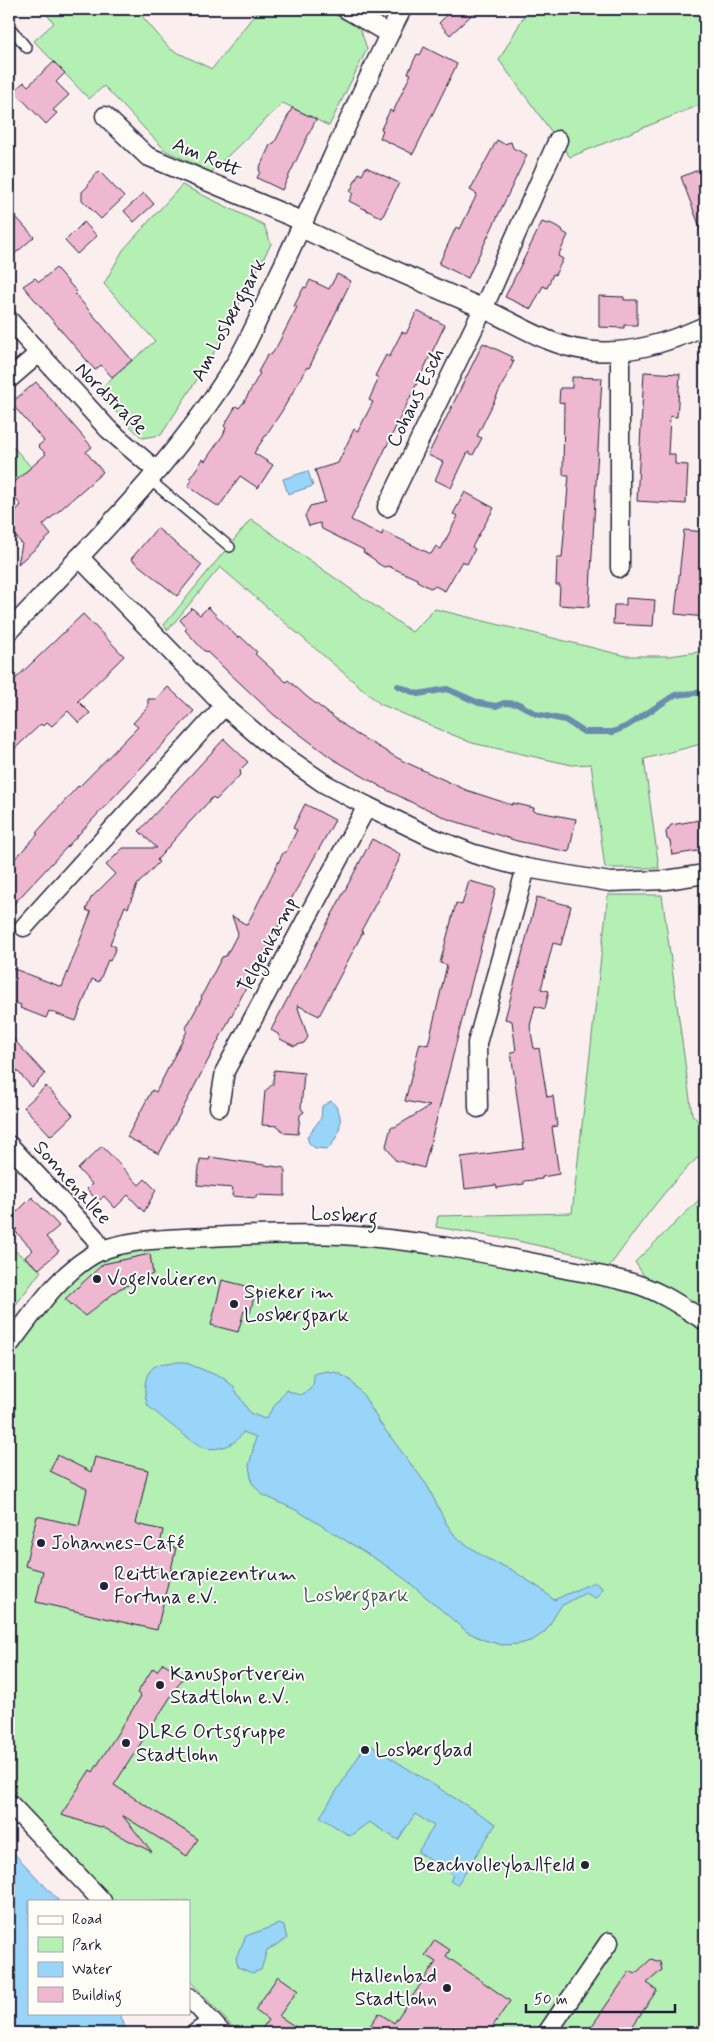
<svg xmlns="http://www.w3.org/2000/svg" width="714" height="2042" viewBox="0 0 714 2042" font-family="Mynerve,sans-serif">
<rect width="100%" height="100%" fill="#faeeef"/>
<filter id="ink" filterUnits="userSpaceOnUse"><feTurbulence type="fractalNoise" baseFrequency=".02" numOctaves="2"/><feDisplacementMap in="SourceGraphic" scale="10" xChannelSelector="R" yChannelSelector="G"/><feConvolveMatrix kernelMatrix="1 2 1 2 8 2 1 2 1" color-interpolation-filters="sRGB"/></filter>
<g filter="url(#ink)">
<g fill="#b4efb4" stroke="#6b8878">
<path d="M 42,9 L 136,9 L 170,49 L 212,69 L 259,9 L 324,9 L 360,28 L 367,49 L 329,126 L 283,103 L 211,172 L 166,151 L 104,86 L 89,99 L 34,41 L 54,23 Z"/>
<path d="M 528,9 L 704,9 L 705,103 L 570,157 L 499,60 Z"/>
<path d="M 182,185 L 264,225 L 271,244 L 211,358 L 161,435 L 142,438 L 96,392 L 155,341 L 104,284 L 123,250 Z"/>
<path d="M 9,442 L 31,467 L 9,487 Z"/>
<path d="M 251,519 L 412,632 L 435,609 L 626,656 L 669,656 L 698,652 L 705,647 L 705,743 L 644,759 L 659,868 L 605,868 L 591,764 L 572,765 L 472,743 L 380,704 L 220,567 L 168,630 L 164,625 Z"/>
<path d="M 608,895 L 662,895 L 692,1114 L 705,1130 L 705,1151 C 666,1185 637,1229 606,1271 L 606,1274 L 596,1263 L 581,1255 L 513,1240 L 436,1227 L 438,1216 L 572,1213 Z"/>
<path d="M 705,1194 L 705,1315 L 644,1276 L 635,1262 Z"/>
<path d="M 308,1242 L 400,1247 L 602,1282 L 650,1296 L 705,1327 L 705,2033 L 238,2033 L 189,1980 L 189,1901 L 114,1901 L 9,1790 L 9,1360 L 56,1292 L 106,1254 L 145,1248 Z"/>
<path d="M 9,1246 L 41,1271 L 9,1314 Z"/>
</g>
<g fill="#99d4f9" stroke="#698dad">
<path d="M 308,471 L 313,486 L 288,494 L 283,479 Z"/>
<path d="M 331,1101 C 347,1115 340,1136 328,1149 L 315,1148 L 309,1143 L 307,1137 L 321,1118 L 322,1106 Z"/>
<path d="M 174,1362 L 184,1362 L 223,1378 L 232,1385 L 250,1413 L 265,1419 L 286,1390 L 299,1395 C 310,1392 315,1386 314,1374 L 326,1371 L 338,1373 L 350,1380 L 364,1396 L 380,1423 L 427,1485 L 446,1523 L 456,1537 L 484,1557 L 512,1570 L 541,1589 L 554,1600 L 594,1582 L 602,1588 L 599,1596 L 595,1598 L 585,1593 L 561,1606 L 545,1632 L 533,1640 L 520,1644 L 502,1645 L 484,1640 L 467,1632 L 405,1579 L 382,1563 L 298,1511 L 263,1495 L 252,1483 L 249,1466 L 256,1437 L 243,1432 C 237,1444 220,1451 206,1448 C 192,1444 161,1416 148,1406 C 144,1395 142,1376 154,1367 C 159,1363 167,1363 174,1362 Z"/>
<path d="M 367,1743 L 496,1824 L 457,1885 L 450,1881 L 453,1875 L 418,1852 L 434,1826 L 415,1814 L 398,1840 L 369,1822 L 350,1836 L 320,1817 Z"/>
<path d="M 9,1848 L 59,1901 L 29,1901 L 29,2013 L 120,2013 L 127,2033 L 35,2033 C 30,2027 16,2026 9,2027 Z"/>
<path d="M 279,1924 L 284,1926 L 287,1939 L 267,1950 L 261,1970 L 252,1973 L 238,1967 L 236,1958 L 246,1936 Z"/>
</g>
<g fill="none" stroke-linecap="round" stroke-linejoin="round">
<path stroke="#698dad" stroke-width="6" d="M 398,686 L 418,694 L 447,689 L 479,703 L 496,706 L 504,703 L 519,704 L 536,714 L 565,720 L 584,732 L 613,732 L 627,726 L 675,695 L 705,692"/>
</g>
<g fill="#efb8d1" stroke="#22223b">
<path d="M 439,9 L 478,9 L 450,35 L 439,23 L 446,16 Z"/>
<path d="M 424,47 L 457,64 L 413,154 L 380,138 L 383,130 L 381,129 L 390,110 L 393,112 L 407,82 L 411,74 L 408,73 L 417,54 L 420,55 Z"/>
<path d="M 54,62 L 65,73 L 56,82 L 69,95 L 53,110 L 57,113 L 46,124 L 14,91 L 24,82 L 28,86 Z"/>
<path d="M 292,108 L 316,119 L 282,190 L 257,178 L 260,172 L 259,169 L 265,156 L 270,145 L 274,143 L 277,138 Z"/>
<path d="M 497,140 L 504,144 L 511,142 L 513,148 L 527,155 L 468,278 L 439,264 L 456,227 L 460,229 L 477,194 L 470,190 Z"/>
<path d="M 366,167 L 399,183 L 382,218 L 349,201 L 353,193 L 350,192 L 359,173 L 362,175 Z"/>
<path d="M 705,167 L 705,237 L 704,238 L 681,177 Z"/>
<path d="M 99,171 L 124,197 L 101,219 L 82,200 L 82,192 L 88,186 L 89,182 Z"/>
<path d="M 144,193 L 154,204 L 134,222 L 124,211 Z"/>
<path d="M 9,209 L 34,237 L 9,259 Z"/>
<path d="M 84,222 L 97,236 L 77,254 L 65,241 Z"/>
<path d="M 542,222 L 547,224 L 550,223 L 562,229 L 563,232 L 568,235 L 558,256 L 563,259 L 555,275 L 553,274 L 547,288 L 543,286 L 531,309 L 505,297 Z"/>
<path d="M 56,268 L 77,292 L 75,294 L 132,360 L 112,377 L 101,365 L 95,370 L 23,286 L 35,278 L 39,282 Z"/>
<path d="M 337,274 L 351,281 L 309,368 L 307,367 L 282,411 L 254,453 L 273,465 L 258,488 L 240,476 L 219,507 L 188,486 L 192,480 L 190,478 L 203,459 L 205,461 L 223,435 L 226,428 L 224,426 L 236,406 L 239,408 L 244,402 L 260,373 L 258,372 L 268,354 L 271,355 L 276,348 L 297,307 L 294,306 L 304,287 L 306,288 L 310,280 L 329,289 Z"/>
<path d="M 599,296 L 624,297 L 624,300 L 637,300 L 637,325 L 624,325 L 624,328 L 599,327 Z"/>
<path d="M 417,311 L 445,325 L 351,520 L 382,535 L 383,531 L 431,554 L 436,546 L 441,549 L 458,516 L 453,514 L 465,492 L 494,508 L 472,547 L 475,549 L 467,564 L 462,561 L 445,591 L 435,586 L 430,588 L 417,581 L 417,579 L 388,566 L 384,567 L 377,563 L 375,560 L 363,552 L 364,550 L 322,529 L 320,523 L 309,526 L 305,516 L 310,506 L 325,502 L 315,470 L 338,463 L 354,429 L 358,431 L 373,402 L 369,400 L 379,378 L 375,376 L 386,355 L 389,357 L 402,332 L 406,334 Z"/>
<path d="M 483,343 L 513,357 L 511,360 L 514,361 L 477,436 L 482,438 L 473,455 L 468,452 L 451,488 L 435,480 L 443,462 L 428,455 Z"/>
<path d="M 644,372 L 680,374 L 677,417 L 670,416 L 668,454 L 675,454 L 675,464 L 688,465 L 686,504 L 637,501 Z"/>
<path d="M 572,377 L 602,378 L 589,607 L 559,605 L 560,585 L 556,585 L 557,558 L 562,558 L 569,475 L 563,475 L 564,403 L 559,402 L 560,388 L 572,388 Z"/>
<path d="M 36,382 L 92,447 L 86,452 L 103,472 L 43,525 L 51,535 L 18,564 L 22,544 L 9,528 L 9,519 L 21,505 L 9,492 L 9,487 L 46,454 L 38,446 L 44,441 L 11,403 Z"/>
<path d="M 157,528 L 202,565 L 177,596 L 131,559 Z"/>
<path d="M 684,530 L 705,532 L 705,617 L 675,614 Z"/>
<path d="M 626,598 L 655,600 L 653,626 L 613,624 L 614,605 L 626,605 Z"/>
<path d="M 208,607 L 238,638 L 240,636 L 257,652 L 255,654 L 286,682 L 288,680 L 307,697 L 356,734 L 403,761 L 466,790 L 512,805 L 513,803 L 534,808 L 533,811 L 576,819 L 569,852 L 517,841 L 448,819 L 423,807 L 423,808 L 383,788 L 333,759 L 274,715 L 206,651 L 204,651 L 185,630 L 187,628 L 180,620 L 192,608 L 200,615 Z"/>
<path d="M 83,614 L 124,656 L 78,701 L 90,713 L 79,723 L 68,711 L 52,726 L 47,722 L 43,726 L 41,724 L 9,754 L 9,693 L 15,688 L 11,683 Z"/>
<path d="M 168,687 L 194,711 L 9,909 L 9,865 L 38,834 L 36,833 L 78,786 L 79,787 L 138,727 L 133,723 L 148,707 L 148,699 L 157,699 Z"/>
<path d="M 224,739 L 248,762 L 240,770 L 241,774 L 216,800 L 213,797 L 188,824 L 157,860 L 159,862 L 137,885 L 128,908 L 125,906 L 110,944 L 116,947 L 110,961 L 108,960 L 99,982 L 92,979 L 76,1021 L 49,1011 L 46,1018 L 20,1008 L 21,1005 L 9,1000 L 9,967 L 62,987 L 91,912 L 86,910 L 91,898 L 115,874 L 106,865 L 123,848 L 157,848 L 139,831 Z"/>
<path d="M 305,804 L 335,820 L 289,903 L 290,904 L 159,1154 L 127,1137 L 152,1090 L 156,1092 L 187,1031 L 186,1028 L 202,998 L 201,997 L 222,957 L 226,956 L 238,933 L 232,916 L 247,925 L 283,853 L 286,852 L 297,830 L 293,828 Z"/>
<path d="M 705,819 L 705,838 L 702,839 L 704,850 L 672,855 L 670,841 L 667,839 L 666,832 L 671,825 Z"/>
<path d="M 372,839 L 400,854 L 398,862 L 361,931 L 363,932 L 319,1016 L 297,1005 L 308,1037 L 304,1043 L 294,1046 L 280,1039 L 278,1034 L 271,1030 Z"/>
<path d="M 469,881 L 496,888 L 424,1168 L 395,1160 L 386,1146 L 391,1127 L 395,1127 L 430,1106 L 405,1101 L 420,1043 L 428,1045 L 447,965 L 440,963 L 456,903 L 462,905 Z"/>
<path d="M 537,897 L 571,906 L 561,945 L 553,943 L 541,989 L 549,991 L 545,1009 L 535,1006 L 530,1026 L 534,1049 L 539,1048 L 547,1097 L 553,1096 L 557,1126 L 552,1127 L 559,1174 L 542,1177 L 542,1179 L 524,1181 L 524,1184 L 497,1188 L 496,1185 L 465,1189 L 461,1157 L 524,1149 L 511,1052 L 516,1051 L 512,1021 L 505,1019 Z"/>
<path d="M 9,1034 L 45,1074 L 32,1087 L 9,1062 Z"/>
<path d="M 274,1070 L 304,1073 L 301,1108 L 304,1112 L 300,1115 L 298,1134 L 284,1133 L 278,1126 L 262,1125 L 265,1091 L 273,1084 Z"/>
<path d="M 46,1086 L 73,1115 L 51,1136 L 24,1107 Z"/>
<path d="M 102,1146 L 139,1185 L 145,1179 L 156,1190 L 144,1212 L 128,1195 L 115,1208 L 104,1196 L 98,1202 L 87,1189 L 92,1184 L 78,1169 Z"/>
<path d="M 210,1157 L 285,1168 L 285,1196 L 256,1195 L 256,1198 L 232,1196 L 233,1188 L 197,1185 L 200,1159 L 209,1160 Z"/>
<path d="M 32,1197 L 59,1226 L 46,1237 L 59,1251 L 39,1269 L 25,1257 L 33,1250 L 15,1231 L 17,1229 L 9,1220 Z"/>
<path d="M 150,1254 L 153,1274 L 119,1289 L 85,1316 L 65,1299 L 103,1264 Z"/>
<path d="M 222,1280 L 250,1287 L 248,1295 L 254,1297 L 250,1313 L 244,1311 L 238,1332 L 211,1325 Z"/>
<path d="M 57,1455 L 91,1472 L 95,1457 L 148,1470 L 136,1524 L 163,1530 L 160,1545 L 176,1548 L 157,1630 L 36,1602 L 43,1571 L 25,1566 L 37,1516 L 79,1526 L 87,1489 L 50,1471 Z"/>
<path d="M 163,1663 L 184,1676 L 114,1785 L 198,1839 L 187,1856 L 122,1815 L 152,1852 L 104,1828 L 61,1815 L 90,1770 L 93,1772 L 141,1696 L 137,1693 L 153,1668 L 157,1671 Z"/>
<path d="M 435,1940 L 450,1950 L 446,1956 L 510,2001 L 488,2033 L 365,2033 L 379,2013 L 394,2023 L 436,1962 L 425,1955 Z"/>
<path d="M 651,1959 L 660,1962 L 662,1970 L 647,1983 L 657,1990 L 628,2033 L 587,2033 L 630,1971 L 635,1974 Z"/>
<path d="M 278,1976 L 298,1990 L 279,2016 L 305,2033 L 259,2033 L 268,2020 L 255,2010 Z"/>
</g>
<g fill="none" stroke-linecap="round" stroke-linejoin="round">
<defs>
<g id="lane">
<path d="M 9,26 L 27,48"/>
<path d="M 150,480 L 230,547"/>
</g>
<g id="street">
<path d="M 346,9 L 389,34"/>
<path d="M 105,116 L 147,156 L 304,222"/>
<path d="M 301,228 C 361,256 421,282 482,308 C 516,323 547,345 584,350 C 626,356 667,343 705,326"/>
<path d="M 9,320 L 108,429 L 157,471"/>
<path d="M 9,379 L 38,354"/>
<path d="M 387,507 L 483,309 L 558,140"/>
<path d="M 79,557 L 224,706 L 273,748 L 325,784 L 367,806 L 431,837 L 474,854 L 526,868 L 610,882 L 666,880 L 705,874"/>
<path d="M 620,568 L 620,351"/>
<path d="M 9,631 C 89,546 174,464 235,364 C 252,336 264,305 278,276 C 321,187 357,96 402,9"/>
<path d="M 24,927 L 224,706"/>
<path d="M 219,1107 L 225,1071 L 367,806"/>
<path d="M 478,1108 L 477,1043 L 526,868"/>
<path d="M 9,1145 L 94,1237 L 102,1251"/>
<path d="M 9,1345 C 34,1312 61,1270 100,1251 C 129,1239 177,1238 208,1237 C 253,1235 297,1233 341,1235 C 411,1239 481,1252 550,1266 C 579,1272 611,1276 639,1285 C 663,1293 684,1308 705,1321"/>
<path d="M 9,1803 L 102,1901"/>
<path d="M 189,1997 L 222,2033"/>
<path d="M 196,2033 L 211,2022"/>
<path d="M 547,2033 L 609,1942"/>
</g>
</defs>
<use href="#lane" stroke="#22223b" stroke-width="12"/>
<use href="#street" stroke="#22223b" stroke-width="21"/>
<use href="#lane" stroke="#fdfcf7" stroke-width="9"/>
<use href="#street" stroke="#fdfcf7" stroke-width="18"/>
</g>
</g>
<g fill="#22223b" stroke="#fdfcf7" stroke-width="2">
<circle cx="97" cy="1279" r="5"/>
<circle cx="234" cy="1304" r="5"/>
<circle cx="41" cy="1543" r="5"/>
<circle cx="104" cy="1586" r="5"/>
<circle cx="160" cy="1685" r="5"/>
<circle cx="126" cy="1743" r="5"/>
<circle cx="365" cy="1750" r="5"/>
<circle cx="585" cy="1865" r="5"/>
<circle cx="447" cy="1988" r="5"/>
</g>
<g text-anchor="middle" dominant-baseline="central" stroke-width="4" stroke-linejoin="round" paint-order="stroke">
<g font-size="20" fill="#22223b" stroke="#fdfcf7">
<text transform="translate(207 158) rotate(23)">Am Rott</text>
<text transform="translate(229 320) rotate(-62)">Am Losbergpark</text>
<text transform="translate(416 398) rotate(-64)">Cohaus Esch</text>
<text transform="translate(111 399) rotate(45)">Nordstraße</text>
<text transform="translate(268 945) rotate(-62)">Telgenkamp</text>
<text transform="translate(72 1183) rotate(48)">Sonnenallee</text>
<text transform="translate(344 1216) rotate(4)">Losberg</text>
</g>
<g font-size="20" fill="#22223b" stroke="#fdfcf7" text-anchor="start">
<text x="107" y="1279">Vogelvolieren</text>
<text x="244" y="1292">Spieker im<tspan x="244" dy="23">Losbergpark</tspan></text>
<text x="51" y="1543">Johannes-Café</text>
<text x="114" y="1574">Reittherapiezentrum<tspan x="114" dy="23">Fortuna e.V.</tspan></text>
<text x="170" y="1674">Kanusportverein<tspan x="170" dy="23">Stadtlohn e.V.</tspan></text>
<text x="136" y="1732">DLRG Ortsgruppe<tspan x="136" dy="23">Stadtlohn</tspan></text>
<text x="375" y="1750">Losbergbad</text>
<text x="575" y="1865" text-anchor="end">Beachvolleyballfeld</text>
<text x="437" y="1976" text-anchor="end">Hallenbad<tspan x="437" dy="23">Stadtlohn</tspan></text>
</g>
<g font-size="20" fill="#465559" stroke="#fdfcf7">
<text x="356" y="1595">Losbergpark</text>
</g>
</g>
<rect width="714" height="2042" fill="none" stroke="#fdfcf7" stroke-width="30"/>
<rect x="15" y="15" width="684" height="2012" fill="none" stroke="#22223b" stroke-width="2" filter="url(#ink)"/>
<rect x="28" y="1900" width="162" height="115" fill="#fdfcf7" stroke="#a5a5ac"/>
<rect x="38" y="1916" width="25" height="8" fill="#fdfcf7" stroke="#a5a5ac"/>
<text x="72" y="1924" font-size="15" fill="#22223b">Road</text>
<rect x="38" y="1937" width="25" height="15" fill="#b4efb4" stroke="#a5a5ac"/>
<text x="72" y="1950" font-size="15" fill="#22223b">Park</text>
<rect x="38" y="1962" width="25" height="15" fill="#99d4f9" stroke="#a5a5ac"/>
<text x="72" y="1974" font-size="15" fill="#22223b">Water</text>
<rect x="38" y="1987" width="25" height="15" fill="#efb8d1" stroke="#a5a5ac"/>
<text x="72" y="2000" font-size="15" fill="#22223b">Building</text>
<path d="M526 2004v8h149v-8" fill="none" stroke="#22223b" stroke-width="2.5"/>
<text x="534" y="2004" font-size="15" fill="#22223b" stroke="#fdfcf7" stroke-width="4" paint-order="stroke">50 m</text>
</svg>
